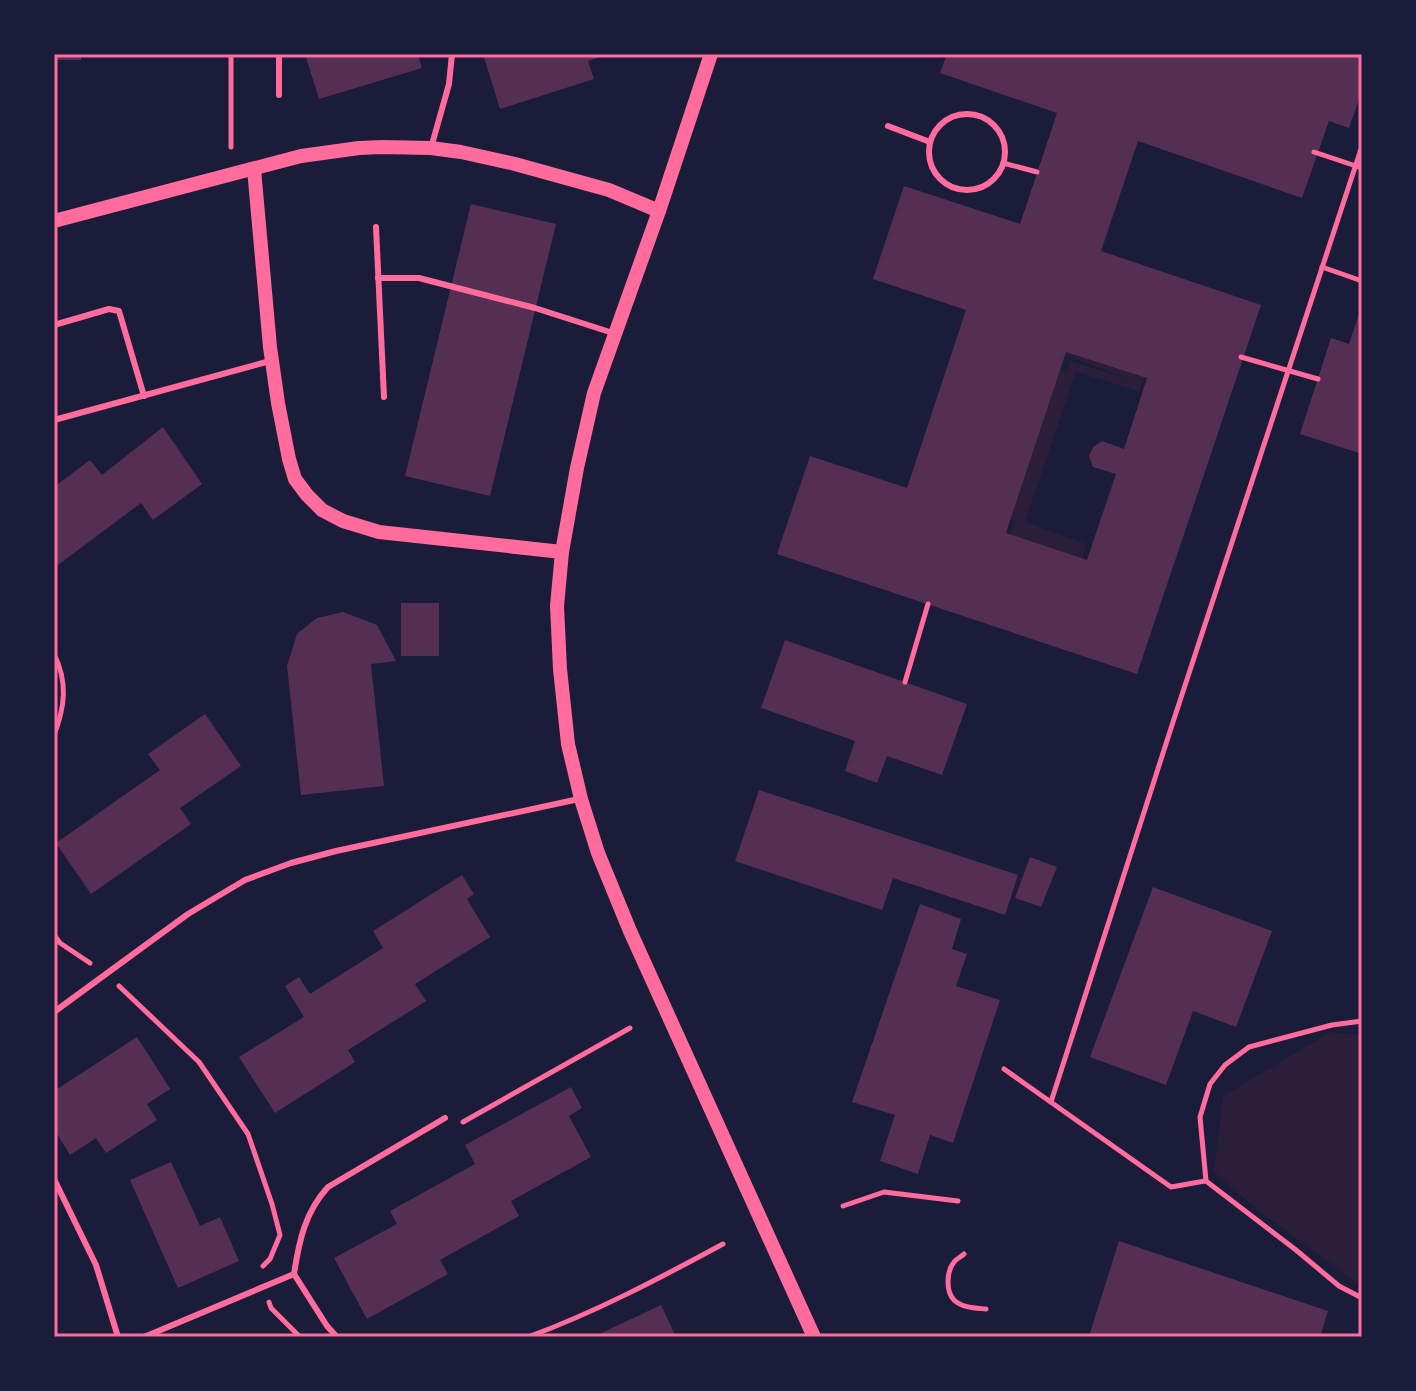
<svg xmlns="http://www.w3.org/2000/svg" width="1416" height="1391" viewBox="0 0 1416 1391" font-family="Ubuntu,sans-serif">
<rect width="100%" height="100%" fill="#1b1b3a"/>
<g fill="#2a1e3b">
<path d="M 1069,342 L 1147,372 L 1139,391 L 1076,372 L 1025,522 L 1086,544 L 1081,563 L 1009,538 L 1015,521 L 1000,516 L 1050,366 L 1066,372 L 1070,361 L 1136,381 L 1065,355 Z"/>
<path d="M 1331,1032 L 1362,1035 L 1362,1287 L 1254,1207 L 1214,1172 L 1223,1096 Z"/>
</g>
<g fill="#542f53" fill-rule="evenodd">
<rect x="54" y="54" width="27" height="6"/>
<path d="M 305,54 L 418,54 L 422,68 L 319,99 Z"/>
<path d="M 483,54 L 607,54 L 607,55 L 588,61 L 594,79 L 500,109 Z"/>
<path d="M 947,54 L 1362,54 L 1362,91 L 1349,128 L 1329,121 L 1302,198 L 1138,141 L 1101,251 L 1261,305 L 1137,674 L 777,554 L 810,456 L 907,488 L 966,310 L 873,279 L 904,186 L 1020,224 L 1057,113 L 940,73 ZM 1066,352 L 1147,378 L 1124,449 L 1102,441 L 1093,447 L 1089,456 L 1093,467 L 1116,474 L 1087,560 L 1006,533 Z"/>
<path d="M 471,204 L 556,224 L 490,496 L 405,476 Z"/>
<path d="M 1361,308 L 1362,308 L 1362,454 L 1300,434 L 1331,338 L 1349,344 Z"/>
<path d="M 163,427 L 202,484 L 153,520 L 141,503 L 54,568 L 54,487 L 90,460 L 102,475 Z"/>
<rect x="401" y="603" width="38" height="53"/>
<path d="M 343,612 L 377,625 L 396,661 L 371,664 L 384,786 L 301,795 L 287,666 L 297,634 L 317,618 Z"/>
<path d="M 785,640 L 967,704 L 942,775 L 887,756 L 877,783 L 845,771 L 855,741 L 761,708 Z"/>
<path d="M 205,714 L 241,766 L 180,808 L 191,824 L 91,894 L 56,843 L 160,770 L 148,754 Z"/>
<path d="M 759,790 L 1018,875 L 1005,915 L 893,878 L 882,910 L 735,861 Z"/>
<path d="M 1030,857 L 1057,867 L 1041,907 L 1015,898 Z"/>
<path d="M 462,875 L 474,894 L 467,899 L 490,937 L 415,984 L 426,1001 L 348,1050 L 355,1062 L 275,1113 L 239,1057 L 304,1017 L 285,986 L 299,977 L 310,994 L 383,948 L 373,931 Z"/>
<path d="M 1153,887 L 1272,931 L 1236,1027 L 1193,1011 L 1166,1085 L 1090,1057 Z"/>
<path d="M 920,904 L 961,919 L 952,949 L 967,954 L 956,986 L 1000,1000 L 953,1143 L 930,1135 L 918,1174 L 880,1161 L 895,1115 L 852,1102 Z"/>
<path d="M 137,1037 L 170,1089 L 147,1104 L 157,1120 L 106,1153 L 96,1138 L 70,1155 L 54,1129 L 54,1091 Z"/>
<path d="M 571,1087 L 582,1108 L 569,1116 L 591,1157 L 511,1201 L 519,1216 L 440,1260 L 448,1274 L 367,1319 L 334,1258 L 397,1224 L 390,1211 L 475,1164 L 465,1145 Z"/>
<path d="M 171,1162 L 200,1226 L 220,1217 L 239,1261 L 178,1288 L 130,1180 Z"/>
<path d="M 1119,1241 L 1328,1311 L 1320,1337 L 1092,1337 L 1093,1334 L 1090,1333 Z"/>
<path d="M 661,1305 L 676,1337 L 593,1337 Z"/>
</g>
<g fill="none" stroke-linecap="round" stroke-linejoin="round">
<g stroke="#ff6b9d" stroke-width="5">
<path d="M 231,147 L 231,54"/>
<path d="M 1314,152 L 1362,168"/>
<path d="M 1003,163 L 1037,172"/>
<path d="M 1322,267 L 1362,281"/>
<path d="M 1241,357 L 1318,379"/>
<path d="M 54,654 C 68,682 65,707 54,735"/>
<path d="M 905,682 L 928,604"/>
<path d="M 54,935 L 60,943 L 90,963"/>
<path d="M 119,986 L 199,1062 L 248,1134 L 272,1204 L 280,1235 L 270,1259 L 263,1266"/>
<path d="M 1362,1021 L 1332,1025 L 1249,1047 L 1225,1065 L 1210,1084 L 1200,1117 L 1206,1181 L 1296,1250 L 1339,1286 L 1362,1298"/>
<path d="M 1004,1069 L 1171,1187 L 1205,1181"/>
<path d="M 1051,1102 L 1173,722 L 1362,146"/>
<path d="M 463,1122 L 630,1028"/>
<path d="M 843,1206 L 884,1192 L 958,1201"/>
<path d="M 964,1254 C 961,1257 956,1259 954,1262 C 946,1272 946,1292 954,1300 C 962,1308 976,1308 986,1309"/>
<path d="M 269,1302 L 271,1308 L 300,1337"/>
<path d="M 528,1337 C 596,1312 660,1278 723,1244"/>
</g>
<g stroke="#ff6b9d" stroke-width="6">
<path d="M 279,95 L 279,54"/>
<circle cx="967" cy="152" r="38"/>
<path d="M 888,126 L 930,142"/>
<path d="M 431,148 L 449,84 L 452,54"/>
<path d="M 376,227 L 384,397"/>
<path d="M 378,278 L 419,278 L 535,308 L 616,334"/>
<path d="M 54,325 L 109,309 L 119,311 L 144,396"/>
<path d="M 54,420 L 270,361"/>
<path d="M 54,1012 L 188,914 L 245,880 L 291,863 L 336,851 L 579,799"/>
<path d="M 54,1179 L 96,1265 L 118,1337"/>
<path d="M 144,1337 L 294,1274"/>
<path d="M 337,1337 L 327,1326 L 294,1274 C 299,1241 305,1212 328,1187 L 445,1118"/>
</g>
<g stroke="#ff6b9d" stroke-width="14">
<path d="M 711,54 L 659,211 L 594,393 L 577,468 L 562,552 L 557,606 L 560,669 L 568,744 L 581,799 L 598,853 L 630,931 L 814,1337"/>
<path d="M 254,169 L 270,347 L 278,403 L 289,459 L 295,479 L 307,495 L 322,510 L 343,521 L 379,532 L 562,552"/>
<path d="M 54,221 L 301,156 L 359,148 L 382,147 L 431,148 L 461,152 L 515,164 L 609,190 L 659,211"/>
</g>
</g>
<rect width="1416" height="1391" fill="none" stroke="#1b1b3a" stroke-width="112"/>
<rect x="56" y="56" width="1304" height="1279" fill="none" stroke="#ff6b9d" stroke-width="3"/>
</svg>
